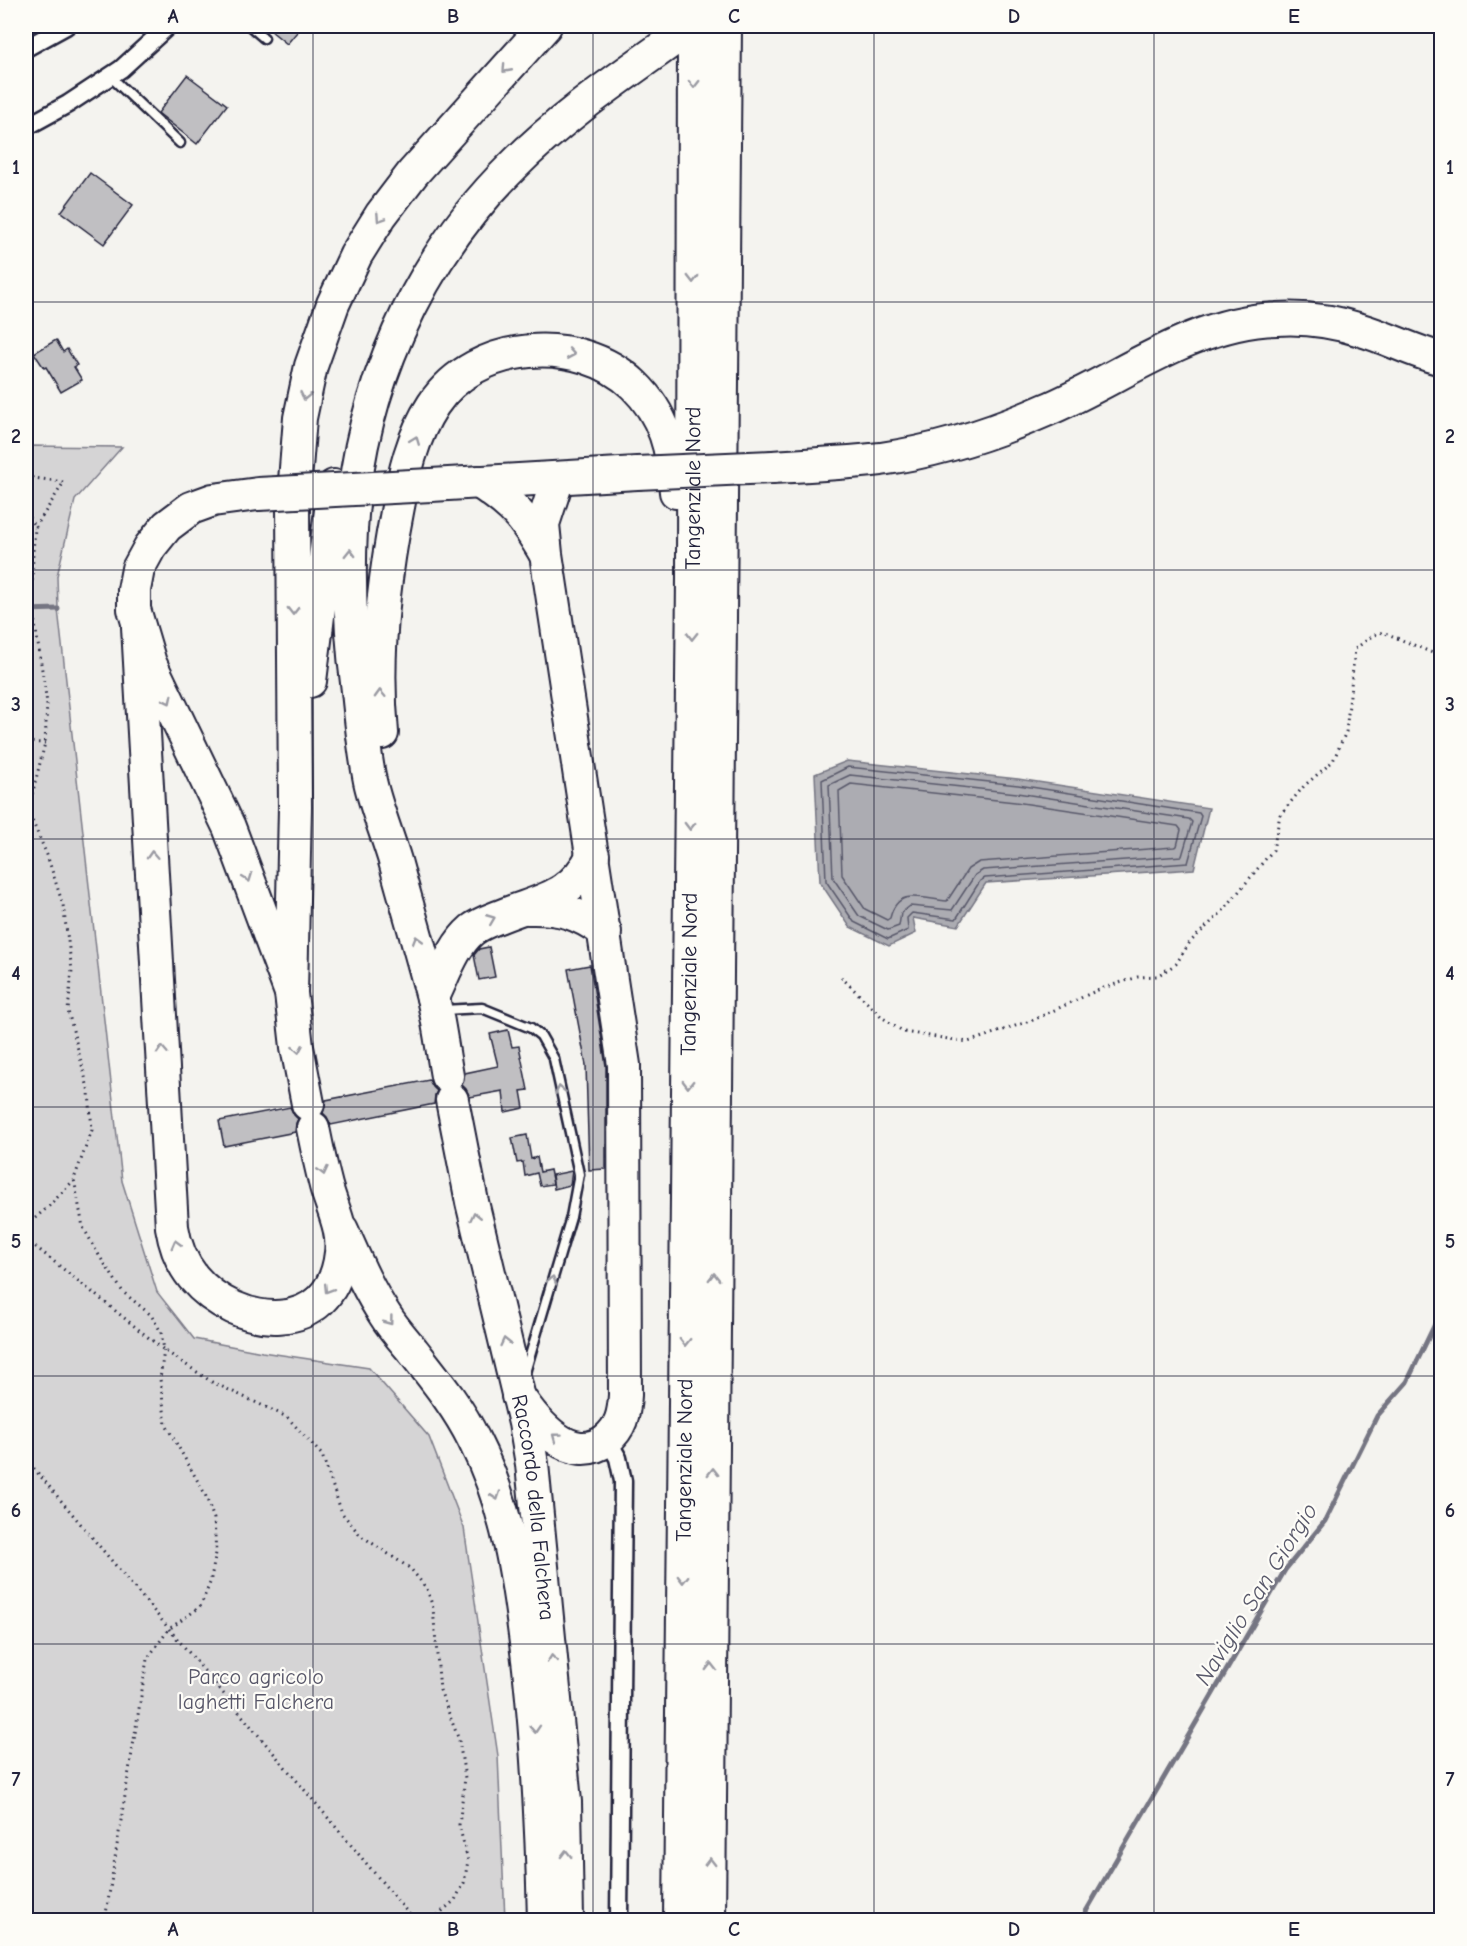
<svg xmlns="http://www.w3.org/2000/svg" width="1467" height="1946" viewBox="0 0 1467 1946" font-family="'Comic Neue',sans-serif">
<rect width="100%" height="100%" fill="#f4f3ef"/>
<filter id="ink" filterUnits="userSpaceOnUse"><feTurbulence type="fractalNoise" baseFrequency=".0167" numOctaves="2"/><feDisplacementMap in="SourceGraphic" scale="12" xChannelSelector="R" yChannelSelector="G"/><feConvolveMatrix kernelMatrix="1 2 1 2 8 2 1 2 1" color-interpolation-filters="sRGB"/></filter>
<g filter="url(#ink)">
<path fill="#d5d4d5" stroke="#7c7b88" stroke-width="1.5" d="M 26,446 L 122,447 L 75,500 L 57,576 L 58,609 L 122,1181 L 157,1292 L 194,1339 L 262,1352 L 369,1368 L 429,1437 L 464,1528 L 498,1756 L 505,1920 L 26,1920 Z"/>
<path fill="#acacb2" stroke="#757582" stroke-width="1.5" d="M 847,761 L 1018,779 L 1209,808 L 1194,869 L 986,883 L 958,926 L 913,918 L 916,933 L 889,946 L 850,927 L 820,882 L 815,774 Z"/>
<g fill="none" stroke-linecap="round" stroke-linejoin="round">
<g stroke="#59596b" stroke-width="1.5">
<path d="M 848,767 L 1018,785 L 1199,813 L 1201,816 L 1188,863 L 985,878 L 980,881 L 956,919 L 912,913 L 907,918 L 908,930 L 888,939 L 854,922 L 826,881 L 822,780 Z"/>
<path d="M 850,775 L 1017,793 L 1189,819 L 1192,822 L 1182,856 L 983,870 L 975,875 L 952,910 L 910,906 L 901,913 L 899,926 L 888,930 L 859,916 L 833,878 L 829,785 Z"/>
<path d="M 851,784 L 1015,802 L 1178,826 L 1181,830 L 1177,846 L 1174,847 L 979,862 L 968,869 L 947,901 C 924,900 898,885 890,918 L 887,920 L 865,909 L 842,875 L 839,791 Z"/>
</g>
<g stroke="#757582" stroke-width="5">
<path d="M 26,610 L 58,609"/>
<path d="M 1081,1920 L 1285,1570 L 1325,1521 L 1377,1416 L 1407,1382 L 1436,1322 L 1442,1325"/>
</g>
</g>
<g fill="#c0bfc2" stroke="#22223b" stroke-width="1.5">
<path d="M 265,26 L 302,26 L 287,44 Z"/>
<path d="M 187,75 L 227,105 L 197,144 L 158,113 Z"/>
<path d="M 90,173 L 133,205 L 104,244 L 61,212 Z"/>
<path d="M 56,340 L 63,352 L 67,349 L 77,365 L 74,367 L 82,380 L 61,392 L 46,367 L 44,368 L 34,353 Z"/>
<path d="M 489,947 L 495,977 L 479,980 L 474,955 L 479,949 Z"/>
<path d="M 590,965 L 606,1066 L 606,1169 L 589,1170 L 586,1065 L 568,969 Z"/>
<path d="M 508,1030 L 512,1047 L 519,1046 L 528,1090 L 521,1091 L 524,1108 L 505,1112 L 503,1091 L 470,1097 L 466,1089 L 462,1085 L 465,1073 L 498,1066 L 490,1034 Z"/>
<path d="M 429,1080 L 433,1087 L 437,1091 L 435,1095 L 434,1104 L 331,1125 L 327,1117 L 323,1113 L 326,1100 Z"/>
<path d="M 290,1107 L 294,1115 L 298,1119 L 296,1123 L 295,1132 L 224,1146 L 219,1121 Z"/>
<path d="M 527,1135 L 531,1159 L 537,1157 L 540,1172 L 550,1170 L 553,1184 L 540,1186 L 537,1173 L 525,1176 L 523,1162 L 517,1163 L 512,1138 Z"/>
<path d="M 572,1171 L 570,1185 L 554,1189 L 552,1175 Z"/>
</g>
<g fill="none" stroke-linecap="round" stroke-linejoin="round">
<defs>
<g id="service">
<path d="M 250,26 L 264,38"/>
<path d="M 110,76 L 180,143"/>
<path d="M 443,1010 L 482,1008 L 531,1028 L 541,1036 L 554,1059 L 579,1174 L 571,1217 L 524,1376"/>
</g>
<g id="minor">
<path d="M 26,48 L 66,26"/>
<path d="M 26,127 L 68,104 L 121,69 L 168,26"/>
<path d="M 607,1439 L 618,1458 L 623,1481 L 619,1920"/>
</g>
<g id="motorway">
<path d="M 773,467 C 809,465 846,463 881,459 C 938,451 994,433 1046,410 C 1122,378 1191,322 1276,319 C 1305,317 1333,321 1361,330 C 1388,338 1414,352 1442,359"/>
<path d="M 479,482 C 515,506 523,516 545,553"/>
<path d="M 431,485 L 637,473"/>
<path d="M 258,494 L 213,500 L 191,508 L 167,526 L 150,547 L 138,569 L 134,590 L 134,609 L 150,663 L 229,827 L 291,993 L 297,1047 L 308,1104"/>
<path d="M 138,627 L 172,1227 C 175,1246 181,1262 193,1277 C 237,1330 332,1338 341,1253 C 344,1230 332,1208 326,1186 C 321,1167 317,1148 313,1128"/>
<path d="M 310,681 L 334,486"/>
<path d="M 382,733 C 375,660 383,583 397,512 C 404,474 412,437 433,405 C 476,340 579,333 634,385 C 665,415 673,451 676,492"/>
<path d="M 528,908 C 560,907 579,913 605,932"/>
<path d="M 291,993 L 295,807 L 293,506 L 300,418 L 311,366 L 333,304 L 356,255 L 381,215 L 413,173 L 545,26"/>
<path d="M 433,997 C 444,975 453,946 472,930 C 481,923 491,920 501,916 C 543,899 571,898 593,855"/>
<path d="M 447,1076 C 442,1049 439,1021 432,994 C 420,949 407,905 395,861 C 387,834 376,808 370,781 C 364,751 361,721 358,691 C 351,638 348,584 351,530 C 358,394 416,261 513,166 C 566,112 632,70 692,26"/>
<path id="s1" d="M 452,1100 L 472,1202 L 525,1423 L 532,1464 L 565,1802 L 567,1920"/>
<path d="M 342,1230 C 355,1259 367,1288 385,1315 C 393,1328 403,1339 413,1351 C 435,1379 458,1407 474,1440 C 510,1510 520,1590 529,1668 C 538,1751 542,1836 544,1920"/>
<path d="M 518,1396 C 536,1423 571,1466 606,1440 C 621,1428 624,1414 625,1395 L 624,1065 L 546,554 L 543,524 L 558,478"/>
<path id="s2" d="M 680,1920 L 693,578 L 694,26"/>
<path d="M 709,1920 L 725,26"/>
</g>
</defs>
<use href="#service" stroke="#22223b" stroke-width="13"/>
<use href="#minor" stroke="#22223b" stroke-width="21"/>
<use href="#motorway" stroke="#22223b" stroke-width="36"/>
<g stroke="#22223b" stroke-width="3" stroke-dasharray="1.5 4.5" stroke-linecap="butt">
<path d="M 26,477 L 64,482 L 35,528 L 33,552 L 32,604 L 47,703 L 45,743 L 28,811 L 47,855 L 63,905 L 72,970 L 68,1011 L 89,1092 L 92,1130 L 74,1179 L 83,1227 L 100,1257 L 123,1292 L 151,1315 L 161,1332 L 164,1350 L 160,1379 L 166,1425 L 205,1494 L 214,1519 L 216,1553 L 210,1583 L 200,1607 L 169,1629 L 147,1659 L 105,1920"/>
<path d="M 26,512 L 35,528"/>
<path d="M 26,742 L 45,743"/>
<path d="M 841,977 L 883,1018 L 904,1032 L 968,1042 L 1033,1020 L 1100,989 L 1138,977 L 1157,976 L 1176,964 L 1190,942 L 1222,912 L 1273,850 L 1280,815 L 1304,786 L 1333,761 L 1346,732 L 1355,649 L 1372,636 L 1383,632 L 1442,657"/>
<path d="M 26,1226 L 49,1206 L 74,1180"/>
<path d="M 26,1239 L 164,1350 L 212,1382 L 287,1417 L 322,1455 L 342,1513 L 360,1535 L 411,1569 L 427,1589 L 433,1608 L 440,1690 L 459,1740 L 465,1778 L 459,1825 L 468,1861 L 464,1883 L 455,1900 L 432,1920"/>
<path d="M 26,1459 L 414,1920"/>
</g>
<use href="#service" stroke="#fdfcf7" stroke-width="8"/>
<use href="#minor" stroke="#fdfcf7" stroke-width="16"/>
<use href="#motorway" stroke="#fdfcf7" stroke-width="32"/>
<defs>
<g id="motorway-bridge">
<path d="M 637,473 L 773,467"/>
<path d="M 258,494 L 431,485"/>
</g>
</defs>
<use href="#motorway-bridge" stroke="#22223b" stroke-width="36" stroke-linecap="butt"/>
<use href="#motorway-bridge" stroke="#fdfcf7" stroke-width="32"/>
</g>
<defs><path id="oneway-chevron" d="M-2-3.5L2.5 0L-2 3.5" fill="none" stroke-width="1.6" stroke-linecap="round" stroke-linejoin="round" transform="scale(1.5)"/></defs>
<g stroke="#9a9aa2">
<use href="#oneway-chevron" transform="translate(506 69) rotate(132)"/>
<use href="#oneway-chevron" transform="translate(694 84) rotate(90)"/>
<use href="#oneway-chevron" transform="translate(380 218) rotate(123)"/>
<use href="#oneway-chevron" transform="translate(693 279) rotate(90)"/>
<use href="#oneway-chevron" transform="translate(571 354) rotate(10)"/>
<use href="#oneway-chevron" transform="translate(305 396) rotate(102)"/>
<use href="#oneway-chevron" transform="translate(415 440) rotate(-69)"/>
<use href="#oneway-chevron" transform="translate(350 553) rotate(-89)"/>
<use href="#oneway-chevron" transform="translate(293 611) rotate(90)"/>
<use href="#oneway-chevron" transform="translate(692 636) rotate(91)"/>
<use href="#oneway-chevron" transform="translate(380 694) rotate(-92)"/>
<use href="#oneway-chevron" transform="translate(168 700) rotate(64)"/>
<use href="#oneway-chevron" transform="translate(690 826) rotate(91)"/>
<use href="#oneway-chevron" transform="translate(152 855) rotate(-93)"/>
<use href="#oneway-chevron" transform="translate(248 878) rotate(69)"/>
<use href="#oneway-chevron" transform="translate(491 919) rotate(-22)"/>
<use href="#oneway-chevron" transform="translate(417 940) rotate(-106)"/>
<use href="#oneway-chevron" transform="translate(298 1049) rotate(80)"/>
<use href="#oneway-chevron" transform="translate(162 1050) rotate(-93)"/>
<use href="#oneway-chevron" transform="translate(688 1084) rotate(91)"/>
<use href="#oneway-chevron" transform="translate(560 1090) rotate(-102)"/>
<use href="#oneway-chevron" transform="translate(323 1171) rotate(77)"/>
<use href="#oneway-chevron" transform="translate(475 1216) rotate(-103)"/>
<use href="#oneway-chevron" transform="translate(176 1244) rotate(-105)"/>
<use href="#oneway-chevron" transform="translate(714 1277) rotate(-90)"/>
<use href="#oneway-chevron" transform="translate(552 1280) rotate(-74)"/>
<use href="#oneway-chevron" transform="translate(328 1289) rotate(122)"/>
<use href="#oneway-chevron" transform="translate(389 1321) rotate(53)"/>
<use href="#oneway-chevron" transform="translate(505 1342) rotate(-103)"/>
<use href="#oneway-chevron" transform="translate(685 1342) rotate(91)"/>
<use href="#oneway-chevron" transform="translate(556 1437) rotate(-143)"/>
<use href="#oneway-chevron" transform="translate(713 1472) rotate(-90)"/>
<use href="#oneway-chevron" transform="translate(496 1496) rotate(71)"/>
<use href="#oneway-chevron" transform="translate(683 1579) rotate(91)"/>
<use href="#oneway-chevron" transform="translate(552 1659) rotate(-96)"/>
<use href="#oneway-chevron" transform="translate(711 1667) rotate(-90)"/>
<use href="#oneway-chevron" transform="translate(535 1729) rotate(86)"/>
<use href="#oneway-chevron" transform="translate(566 1854) rotate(-91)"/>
<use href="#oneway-chevron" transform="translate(710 1862) rotate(-90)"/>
</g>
</g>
<path fill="none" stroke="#22223b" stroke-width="1.5" stroke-opacity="0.55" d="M 313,26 L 313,1920M 593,26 L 593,1920M 874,26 L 874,1920M 1154,26 L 1154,1920M 26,302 L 1442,302M 26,570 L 1442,570M 26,839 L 1442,839M 26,1107 L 1442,1107M 26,1376 L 1442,1376M 26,1644 L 1442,1644"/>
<g text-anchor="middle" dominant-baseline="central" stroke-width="4.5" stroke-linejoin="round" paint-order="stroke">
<g font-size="22" fill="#22223b" stroke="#fdfcf7">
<text stroke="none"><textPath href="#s2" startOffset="1432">Tangenziale Nord</textPath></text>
<text stroke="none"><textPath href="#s2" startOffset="946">Tangenziale Nord</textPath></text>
<text stroke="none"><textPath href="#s2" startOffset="460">Tangenziale Nord</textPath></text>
<text stroke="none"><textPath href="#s1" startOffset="416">Raccordo della Falchera</textPath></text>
</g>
<g font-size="22" fill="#585769" stroke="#fdfcf7">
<text x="256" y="1677">Parco agricolo<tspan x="256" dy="25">laghetti Falchera</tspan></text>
</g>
<g font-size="24" font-style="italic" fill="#59596b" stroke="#fdfcf7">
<text transform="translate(1256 1594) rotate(-58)">Naviglio San Giorgio</text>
</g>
</g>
<rect width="1467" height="1946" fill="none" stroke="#fdfcf7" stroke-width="66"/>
<rect x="33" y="33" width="1401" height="1880" fill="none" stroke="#22223b" stroke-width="2"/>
<g font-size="20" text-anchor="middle" font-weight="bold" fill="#22223b">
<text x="173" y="23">A</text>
<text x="453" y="23">B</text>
<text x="734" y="23">C</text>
<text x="1014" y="23">D</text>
<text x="1294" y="23">E</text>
<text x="16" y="174">1</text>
<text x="1450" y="174">1</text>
<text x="16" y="443">2</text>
<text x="1450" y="443">2</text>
<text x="16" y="711">3</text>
<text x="1450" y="711">3</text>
<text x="16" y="980">4</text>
<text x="1450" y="980">4</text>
<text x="16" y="1248">5</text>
<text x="1450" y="1248">5</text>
<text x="16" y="1517">6</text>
<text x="1450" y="1517">6</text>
<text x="16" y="1786">7</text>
<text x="1450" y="1786">7</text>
<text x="173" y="1936">A</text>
<text x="453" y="1936">B</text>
<text x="734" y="1936">C</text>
<text x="1014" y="1936">D</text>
<text x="1294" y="1936">E</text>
</g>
</svg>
